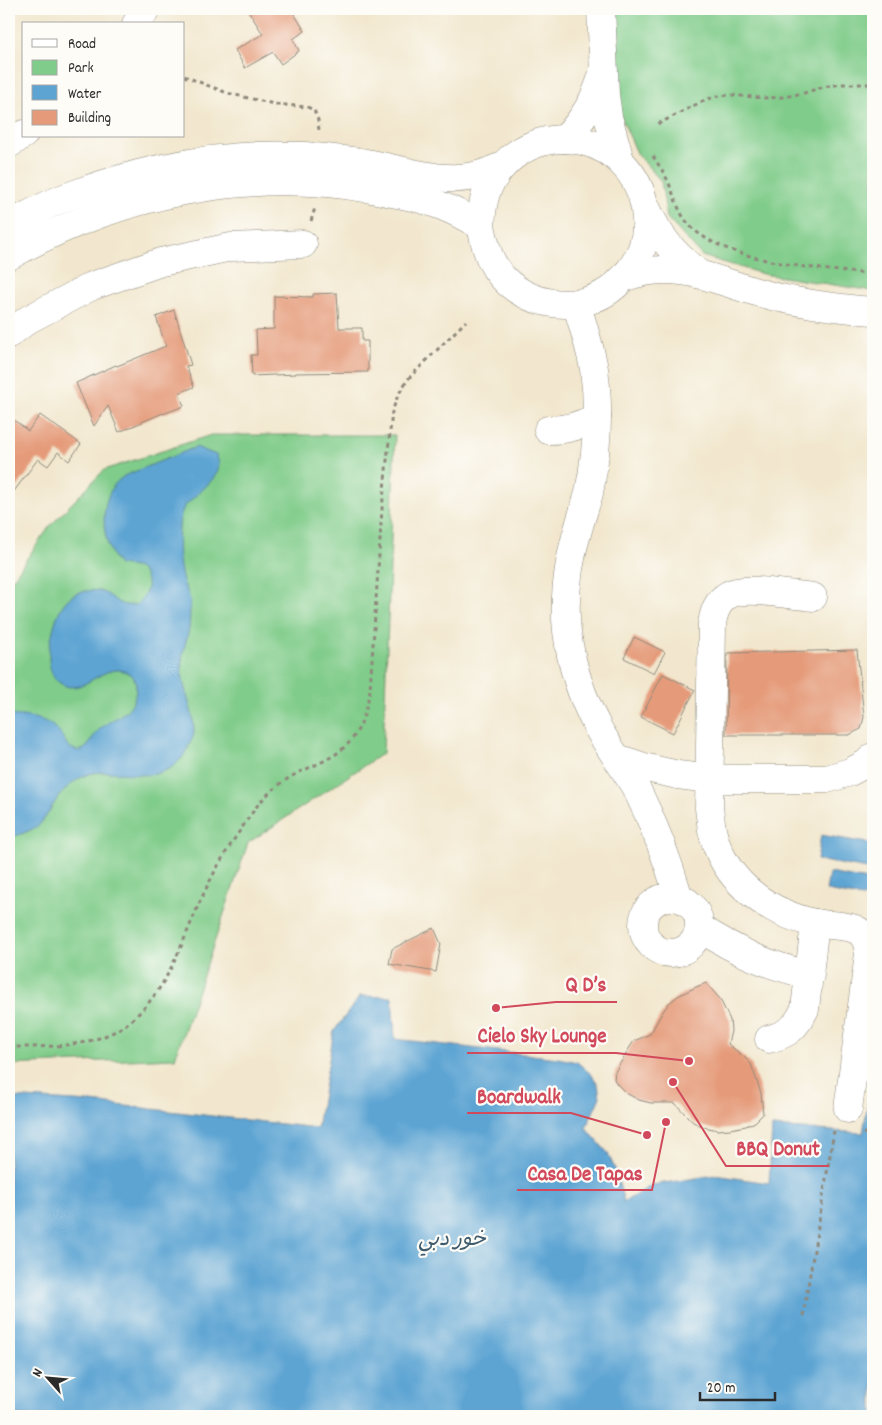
<svg xmlns="http://www.w3.org/2000/svg" width="882" height="1425" viewBox="0 0 882 1425" font-family="Dekko,'Playpen Sans Arabic',sans-serif">
<rect width="100%" height="100%" fill="#fdfcf7"/>
<filter id="ink" filterUnits="userSpaceOnUse"><feTurbulence type="fractalNoise" baseFrequency=".02" numOctaves="2"/><feDisplacementMap in="SourceGraphic" scale="10" xChannelSelector="R" yChannelSelector="G"/><feConvolveMatrix kernelMatrix="1 2 1 2 8 2 1 2 1" color-interpolation-filters="sRGB"/></filter>
<filter id="wash" filterUnits="userSpaceOnUse"><feTurbulence type="fractalNoise" baseFrequency=".0096" numOctaves="4" result="noise"/><feDisplacementMap in="SourceGraphic" scale="20" xChannelSelector="R" yChannelSelector="G"/><feGaussianBlur stdDeviation="1.12" result="paint"/><feColorMatrix in="noise" values="0 0 0 0 0 0 0 0 0 0 0 0 0 0 0 0 0 1.4 0 .05"/><feComposite in="paint" operator="in"/></filter>
<g filter="url(#wash)">
<rect width="100%" height="100%" fill="#f2e7ce"/>
<g fill="#80cc8a" stroke="#567c5a">
<path d="M 614,9 L 873,9 L 873,291 L 763,274 L 702,256 L 667,218 L 661,181 L 638,155 L 620,115 Z"/>
<path d="M 211,435 L 395,435 L 383,753 L 248,843 L 175,1058 L 9,1065 L 9,584 L 50,526 L 104,470 Z"/>
</g>
<g fill="#5da4d3" stroke="#44687f">
<path d="M 196,447 L 216,455 C 217,458 218,460 219,462 C 221,479 194,495 185,506 C 181,512 179,521 179,528 C 178,546 178,563 183,581 C 185,588 190,595 190,602 C 190,611 190,620 189,629 C 186,644 180,657 182,673 C 184,693 195,713 194,733 C 193,739 189,745 187,750 C 183,757 178,763 172,767 C 145,785 114,765 86,775 C 75,779 64,790 57,799 C 51,807 47,817 40,824 C 32,831 18,835 9,838 L 9,715 C 23,716 44,717 55,728 C 63,734 65,747 75,750 C 88,753 90,739 97,732 C 112,715 136,716 136,687 C 136,682 134,676 130,674 C 104,657 84,700 60,683 C 48,675 48,658 50,645 C 54,623 60,593 87,591 C 92,590 98,590 102,592 C 117,597 114,607 136,605 C 144,597 151,588 145,576 C 144,574 142,571 140,569 C 135,566 125,566 119,565 C 102,545 98,506 115,484 C 117,481 121,479 124,476 Z"/>
<path d="M 821,835 L 873,844 L 873,870 L 817,860 Z"/>
<path d="M 829,873 L 873,881 L 873,899 L 826,891 Z"/>
<path d="M 360,996 L 392,997 L 395,1039 L 558,1058 L 577,1062 L 592,1075 L 598,1084 L 600,1097 L 586,1128 L 607,1152 L 615,1169 L 624,1202 L 652,1185 L 715,1175 L 769,1183 L 772,1127 L 863,1133 L 873,1070 L 873,1416 L 9,1416 L 9,1097 L 91,1102 L 317,1128 L 334,1031 Z"/>
</g>
<g id="blocks">
<g fill="#e59b7a">
<path d="M 247,9 L 291,9 L 305,31 L 293,39 L 299,51 L 281,64 L 273,52 L 245,68 L 235,50 L 263,34 Z"/>
<path d="M 337,293 L 339,328 L 362,328 L 362,341 L 368,341 L 368,372 L 295,373 L 296,374 L 252,376 L 251,355 L 257,355 L 256,330 L 274,329 L 274,296 L 313,297 L 313,294 Z"/>
<path d="M 174,310 L 191,365 L 186,366 L 194,387 L 179,393 L 184,406 L 163,414 L 163,413 L 119,432 L 108,406 L 94,426 L 76,383 L 116,365 L 117,366 L 166,346 L 156,317 Z"/>
<path d="M 40,415 L 81,444 L 69,461 L 58,452 L 48,466 L 38,459 L 9,498 L 9,416 L 28,431 Z"/>
<path d="M 634,637 L 665,652 L 654,673 L 624,658 Z"/>
<path d="M 857,650 L 864,717 L 861,729 L 849,735 L 726,735 L 727,653 Z"/>
<path d="M 663,674 L 695,690 L 673,733 L 641,717 Z"/>
<path d="M 434,928 L 441,944 L 436,972 L 389,964 L 392,949 Z"/>
<path d="M 706,983 L 720,999 L 730,1020 L 731,1031 L 728,1044 L 744,1057 L 751,1064 L 761,1093 L 763,1114 L 755,1122 L 746,1126 L 730,1129 L 718,1130 L 704,1127 L 693,1122 L 685,1114 L 675,1103 L 651,1103 L 639,1100 L 626,1093 L 617,1084 L 614,1079 L 615,1072 L 630,1047 L 634,1041 L 650,1034 L 662,1013 L 669,1003 L 678,996 L 696,987 Z"/>
</g>
</g>
</g>
<g filter="url(#ink)">
<use href="#blocks" fill-opacity="0" stroke="#8e897c" stroke-width="1"/>
<g fill="none" stroke-linecap="round" stroke-linejoin="round">
<defs>
<g id="minor">
<path d="M 601,9 L 605,95 L 608,117 L 620,160"/>
<path d="M 136,24 L 146,9"/>
<path d="M 565,139 C 583,120 595,101 602,76"/>
<path d="M 9,144 L 24,134"/>
<path d="M 646,207 C 659,237 673,253 699,274"/>
<path d="M 9,225 C 27,216 45,205 64,198 C 141,168 222,152 305,156 C 325,158 346,160 366,163 C 405,169 445,187 485,173 C 491,171 497,168 503,166"/>
<path d="M 9,256 C 117,194 247,167 371,189 C 396,194 421,197 444,207 C 457,212 469,219 481,226 C 484,239 486,251 492,262 C 514,306 580,318 616,285 C 635,268 648,245 646,219 C 641,134 534,109 491,182 C 483,196 482,211 481,226"/>
<path d="M 625,277 C 638,273 650,270 663,270 C 697,269 727,284 760,293 C 797,303 835,308 873,311"/>
<path d="M 576,303 C 583,325 590,347 594,369 C 600,411 597,452 589,493 C 586,504 582,515 579,526 C 569,559 563,596 567,631 C 571,665 582,698 598,728 C 610,750 626,770 638,792 C 655,826 668,861 679,898"/>
<path d="M 9,334 L 29,319 L 92,286 L 161,262 L 231,247 L 303,244"/>
<path d="M 548,430 C 567,430 581,426 597,417"/>
<path d="M 813,597 C 799,595 784,594 770,592 C 740,589 717,588 712,624 L 709,808 C 710,815 711,823 712,830 C 723,879 763,910 810,922 C 824,926 841,924 855,929 C 865,933 868,943 869,954 L 848,1109"/>
<path d="M 617,758 L 647,768 L 678,775 L 710,779 L 827,779 L 850,772 L 867,763 L 873,757"/>
<circle cx="671" cy="925" r="28"/>
<path d="M 700,928 C 737,952 767,965 810,975"/>
<path d="M 769,1039 C 789,1034 796,1027 805,1009 L 815,923"/>
</g>
</defs>
<use href="#minor" stroke="#8e897c" stroke-width="29"/>
<g stroke="#8e897c" stroke-width="3" stroke-dasharray="4 4" stroke-linecap="butt">
<path d="M 184,76 L 227,93 L 274,104 L 307,107 L 314,110 L 318,120 L 319,131"/>
<path d="M 658,124 L 705,100 L 718,96 L 731,95 L 764,98 L 784,97 L 804,93 L 823,87 L 841,84 L 873,84"/>
<path d="M 653,156 C 659,166 666,175 670,186 C 675,198 678,210 686,221 C 716,262 825,270 873,274"/>
<path d="M 311,221 L 315,208"/>
<path d="M 9,1047 C 48,1047 97,1048 129,1022 C 173,987 184,931 209,883 C 222,856 240,830 257,806 C 268,792 285,779 302,771 C 322,762 344,754 356,733 C 364,720 367,705 370,690 L 382,509 L 392,412 L 398,395 L 408,379 L 466,321"/>
<path d="M 863,1133 L 873,1135"/>
<path d="M 803,1316 L 834,1131"/>
</g>
<use href="#minor" stroke="#fff" stroke-width="28"/>
</g>
</g>
<g text-anchor="middle" dominant-baseline="central" stroke-width="4.5" stroke-linejoin="round" paint-order="stroke">
<g font-size="21" font-style="italic" fill="#3f5b6e" stroke="#fdfcf7">
<text x="452" y="1241">خور دبي</text>
</g>
</g>
<path fill="none" stroke="#d1495b" stroke-width="2" d="M496 1008L556 1002H617M689 1061L616 1053H467M647 1135L571 1113H467M673 1082L726 1166H829M666 1122L652 1190H517"/>
<g fill="#d1495b" stroke="#fdfcf7" stroke-width="2">
<circle cx="496" cy="1008" r="5"/>
<circle cx="689" cy="1061" r="5"/>
<circle cx="647" cy="1135" r="5"/>
<circle cx="673" cy="1082" r="5"/>
<circle cx="666" cy="1122" r="5"/>
</g>
<g font-size="21" text-anchor="middle" font-weight="bold" fill="#d1495b" stroke="#fdfcf7" stroke-width="4.5" stroke-linejoin="round" paint-order="stroke">
<text x="586" y="991">Q D’s</text>
<text x="542" y="1042">Cielo Sky Lounge</text>
<text x="519" y="1103">Boardwalk</text>
<text x="778" y="1155">BBQ Donut</text>
<text x="585" y="1180">Casa De Tapas</text>
</g>
<rect width="882" height="1425" fill="none" stroke="#fdfcf7" stroke-width="30"/>
<rect x="22" y="22" width="162" height="115" fill="#fdfcf7" stroke="#a9a8a5"/>
<rect x="32" y="39" width="25" height="8" fill="#ffffff" stroke="#a9a8a5"/>
<text x="68" y="48" font-size="15" fill="#2b2b2b">Road</text>
<rect x="32" y="60" width="25" height="15" fill="#80cc8a" stroke="#a9a8a5"/>
<text x="68" y="72" font-size="15" fill="#2b2b2b">Park</text>
<rect x="32" y="85" width="25" height="15" fill="#5da4d3" stroke="#a9a8a5"/>
<text x="68" y="98" font-size="15" fill="#2b2b2b">Water</text>
<rect x="32" y="110" width="25" height="15" fill="#e59b7a" stroke="#a9a8a5"/>
<text x="68" y="122" font-size="15" fill="#2b2b2b">Building</text>
<g transform="translate(48 1378) rotate(297)" stroke="#fdfcf7" stroke-width="4" paint-order="stroke">
<path d="M0-4L9 19L0 12L-9 19Z" fill="#2b2b2b"/>
<text y="-8" font-size="14" font-weight="bold" text-anchor="middle" fill="#2b2b2b">N</text>
</g>
<path d="M700 1392v8h75v-8" fill="none" stroke="#2b2b2b" stroke-width="2.5"/>
<text x="707" y="1392" font-size="15" fill="#2b2b2b" stroke="#fdfcf7" stroke-width="4" paint-order="stroke">20 m</text>
</svg>
